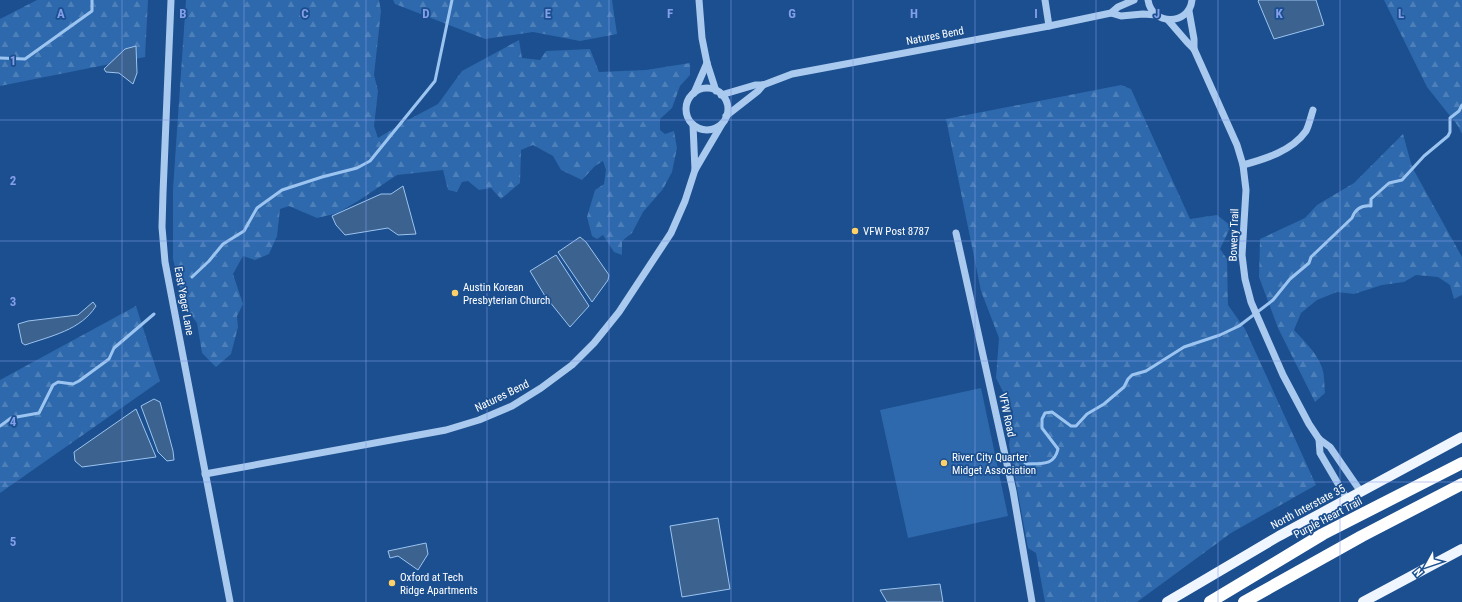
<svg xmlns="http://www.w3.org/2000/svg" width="1462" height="602" viewBox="0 0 1462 602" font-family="'Roboto Condensed',sans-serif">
<defs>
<pattern id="forest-firs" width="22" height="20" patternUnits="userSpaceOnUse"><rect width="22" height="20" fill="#2e69ad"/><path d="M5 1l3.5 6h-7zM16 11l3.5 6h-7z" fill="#4d80b9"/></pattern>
</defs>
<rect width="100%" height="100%" fill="#1b4f8f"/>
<g fill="url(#forest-firs)">
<path d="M 37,0 L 148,0 L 145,57 L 0,86 L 0,19 Z"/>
<path d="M 186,0 L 379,0 L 381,11 L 374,75 L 378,91 L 374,126 L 378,138 L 406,121 L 438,104 L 462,71 L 519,40 L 522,58 L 540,60 L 546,51 L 590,49 L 599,72 L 646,70 L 690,63 L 690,75 L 680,86 L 672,108 L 660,119 L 660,130 L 665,134 L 674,131 L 677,148 L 672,172 L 663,189 L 643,212 L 632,233 L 622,241 L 622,255 L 614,252 L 603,235 L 597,239 L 592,236 L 587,217 L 595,190 L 604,184 L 606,170 L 603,161 L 595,166 L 582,180 L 561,170 L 553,156 L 533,145 L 521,150 L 520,183 L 501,199 L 491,188 L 479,190 L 468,181 L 462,182 L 457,192 L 448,190 L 443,170 L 397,175 L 361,199 L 338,213 L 317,218 L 289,206 L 280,209 L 277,236 L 269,254 L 255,260 L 243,256 L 233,274 L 243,304 L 237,316 L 238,327 L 231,354 L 216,367 L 202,353 L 197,323 L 184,306 L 173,259 L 173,189 Z"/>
<path d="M 393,0 L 612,0 L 617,34 L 580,41 L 533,32 L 485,39 L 395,4 Z"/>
<path d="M 1384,0 L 1462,0 L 1462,134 L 1458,126 L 1427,87 Z"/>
<path d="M 1121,85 L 1131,89 L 1190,219 L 1217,215 L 1231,226 L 1220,249 L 1227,259 L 1228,305 L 1245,329 L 1316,485 L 1231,533 L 1137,602 L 1045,602 L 1036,553 L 1028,548 L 1009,445 L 1013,411 L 996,378 L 999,338 L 981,291 L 946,119 Z"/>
<path d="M 1403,134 L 1412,167 L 1462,257 L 1462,295 L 1454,299 L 1450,285 L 1438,277 L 1416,275 L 1404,282 L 1382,285 L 1354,294 L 1337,292 L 1317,300 L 1301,313 L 1294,330 C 1303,340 1316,352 1321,365 C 1325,374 1324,384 1325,393 L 1315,402 L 1278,328 L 1259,277 L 1260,239 L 1305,218 L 1317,205 L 1354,183 Z"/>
<path d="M 136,306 L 160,381 L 0,493 L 0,380 Z"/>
</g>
<path fill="#2e69ad" d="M 981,388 L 1008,516 L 908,538 L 880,410 Z"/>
<g fill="#3c6290" stroke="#9cc4f0">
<path d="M 1259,0 L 1316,0 L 1324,25 L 1274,39 L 1258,1 Z"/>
<path d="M 136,46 L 137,73 L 133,84 L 119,73 L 106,72 L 104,69 L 125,49 Z"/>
<path d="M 403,186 L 416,234 L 398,235 L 388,228 L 345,235 L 336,225 L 332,216 L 381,194 L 391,194 Z"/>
<path d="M 580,237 L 586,242 L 609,275 L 608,280 L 592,302 L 558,252 Z"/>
<path d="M 556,255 L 589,306 L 570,327 L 545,296 L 530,271 Z"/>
<path d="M 93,302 L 96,306 C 81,330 51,336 25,345 L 22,343 L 18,324 L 28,321 L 78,315 Z"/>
<path d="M 154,399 L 160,402 L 173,451 L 174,460 L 167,461 L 158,452 L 141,406 Z"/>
<path d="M 136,409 L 156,457 L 82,467 L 75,461 L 74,452 Z"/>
<path d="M 718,518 L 730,589 L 682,597 L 670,526 Z"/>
<path d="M 426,543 L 428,554 L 418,570 L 398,556 L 390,558 L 388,551 Z"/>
<path d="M 940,584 L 943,602 L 887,602 L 880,590 Z"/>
</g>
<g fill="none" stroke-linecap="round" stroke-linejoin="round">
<g stroke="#9cc4f0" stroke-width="3">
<path d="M 0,58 L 25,59 L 92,11 L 92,0"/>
<path d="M 192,277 L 209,261 L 223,244 L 244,231 L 257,208 L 282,190 L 322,177 L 357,168 L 370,161 L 435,81 L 452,0"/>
<path d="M 0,426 L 11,418 L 39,413 L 53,385 L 58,382 L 73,384 L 79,381 L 109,359 L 114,348 L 154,314"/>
<path d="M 1025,464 C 1040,463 1054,467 1058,449 L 1042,428 L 1042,419 L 1045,413 L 1052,412 L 1071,426 L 1076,426 L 1087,414 L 1104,404 L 1124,387 L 1128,379 L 1132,375 L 1146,371 L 1184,347 L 1220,335 L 1239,326 L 1273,300 L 1290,279 L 1309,263 L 1311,257 L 1352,218 C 1355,210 1361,205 1371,206 L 1371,199 L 1389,183 L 1402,180 L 1424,156 L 1448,136 L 1450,132 L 1450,118 L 1459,111 L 1462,105"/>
</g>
<g stroke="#a9c9ee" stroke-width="7">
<path d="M 171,0 L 163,193 L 162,227 L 165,262 L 230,602"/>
<path d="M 699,0 L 702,38 L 707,63 L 716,91"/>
<path d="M 1045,0 L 1049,26"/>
<path d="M 1148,0 C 1152,26 1189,26 1192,0"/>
<path d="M 1189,11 L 1194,39 L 1194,49"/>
<path d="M 1111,13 L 1121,16 L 1143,14 L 1157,15"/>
<path d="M 1168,20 L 1187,42 L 1194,49 L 1237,145 L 1243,165 L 1246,190 L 1242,255 L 1245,279 L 1251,302 L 1283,375 L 1309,424 L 1319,439 L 1330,447 L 1361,492"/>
<circle cx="707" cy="109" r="21"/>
<path d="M 694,93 L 707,63"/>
<path d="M 721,95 L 755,85 L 763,85 L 792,74 L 1049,26 L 1111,13 L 1118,7 L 1134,0"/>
<path d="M 726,116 L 758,91 L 763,85"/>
<path d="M 693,125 L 695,170"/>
<path d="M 1243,165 C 1265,159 1292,151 1306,131 C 1309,125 1311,116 1313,110"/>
<path d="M 956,233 L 1013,491 L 1032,602"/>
<path d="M 1319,439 L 1320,453 L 1347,499"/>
<path d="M 205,474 L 446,430 L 479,420 L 512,406 L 541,388 L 572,365 L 594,343 L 619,312 L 671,233 L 685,201 L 695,170 L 722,124"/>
</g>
<g stroke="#f0f6ff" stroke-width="10">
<path d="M 1167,602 L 1279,536 L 1462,437"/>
<path d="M 1363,602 L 1462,549"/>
</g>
<g stroke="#fff" stroke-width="12">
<path d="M 1210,602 L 1323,534 L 1462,463"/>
<path d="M 1244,602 L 1362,536 L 1462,484"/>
</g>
</g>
<path fill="none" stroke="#839eea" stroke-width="1" stroke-opacity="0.55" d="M 122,0 L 122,602M 244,0 L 244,602M 366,0 L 366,602M 487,0 L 487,602M 609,0 L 609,602M 731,0 L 731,602M 853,0 L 853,602M 975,0 L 975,602M 1096,0 L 1096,602M 1218,0 L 1218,602M 1340,0 L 1340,602M 0,120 L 1462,120M 0,241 L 1462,241M 0,361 L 1462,361M 0,482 L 1462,482"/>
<g fill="#ffd166" stroke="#1b4f8f" stroke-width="1.5">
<circle cx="855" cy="231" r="4"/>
<circle cx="455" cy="293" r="4"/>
<circle cx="944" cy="463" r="4"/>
<circle cx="392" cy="583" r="4"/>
</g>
<g text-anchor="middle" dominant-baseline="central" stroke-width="3.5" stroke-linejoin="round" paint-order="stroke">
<g font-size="11" fill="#fff" stroke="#1b4f8f">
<text transform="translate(935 36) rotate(-11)">Natures Bend</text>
<text transform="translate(1234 235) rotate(-88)">Bowery Trail</text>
<text transform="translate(184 301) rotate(80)">East Yager Lane</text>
<text transform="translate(502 396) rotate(-26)">Natures Bend</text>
<text transform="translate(1007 415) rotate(78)">VFW Road</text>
<text transform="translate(1308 507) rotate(-28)">North Interstate 35</text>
<text transform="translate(1328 518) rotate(-28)">Purple Heart Trail</text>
</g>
<g font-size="11" fill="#fff" stroke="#1b4f8f" text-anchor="start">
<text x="863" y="231">VFW Post 8787</text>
<text x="463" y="287">Austin Korean<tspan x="463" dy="13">Presbyterian Church</tspan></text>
<text x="952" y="457">River City Quarter<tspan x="952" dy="13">Midget Association</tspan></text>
<text x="400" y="577">Oxford at Tech<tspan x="400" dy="13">Ridge Apartments</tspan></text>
</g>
</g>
<g font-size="13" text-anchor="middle" font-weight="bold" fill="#839eea" stroke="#1b4f8f" stroke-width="3.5" stroke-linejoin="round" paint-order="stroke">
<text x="61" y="18">A</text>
<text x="183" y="18">B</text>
<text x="305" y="18">C</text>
<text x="426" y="18">D</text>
<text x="548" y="18">E</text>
<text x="670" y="18">F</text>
<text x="792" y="18">G</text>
<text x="914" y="18">H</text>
<text x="1036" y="18">I</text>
<text x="1157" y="18">J</text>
<text x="1279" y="18">K</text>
<text x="1401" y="18">L</text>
<text x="13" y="65">1</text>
<text x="13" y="185">2</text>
<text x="13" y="306">3</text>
<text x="13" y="426">4</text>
<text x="13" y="546">5</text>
</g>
<g transform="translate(1426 566) rotate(230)" stroke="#1b4f8f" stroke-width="3" paint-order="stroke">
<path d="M0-3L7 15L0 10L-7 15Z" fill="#ffffff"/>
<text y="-6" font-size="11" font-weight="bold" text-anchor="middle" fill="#ffffff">N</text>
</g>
</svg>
